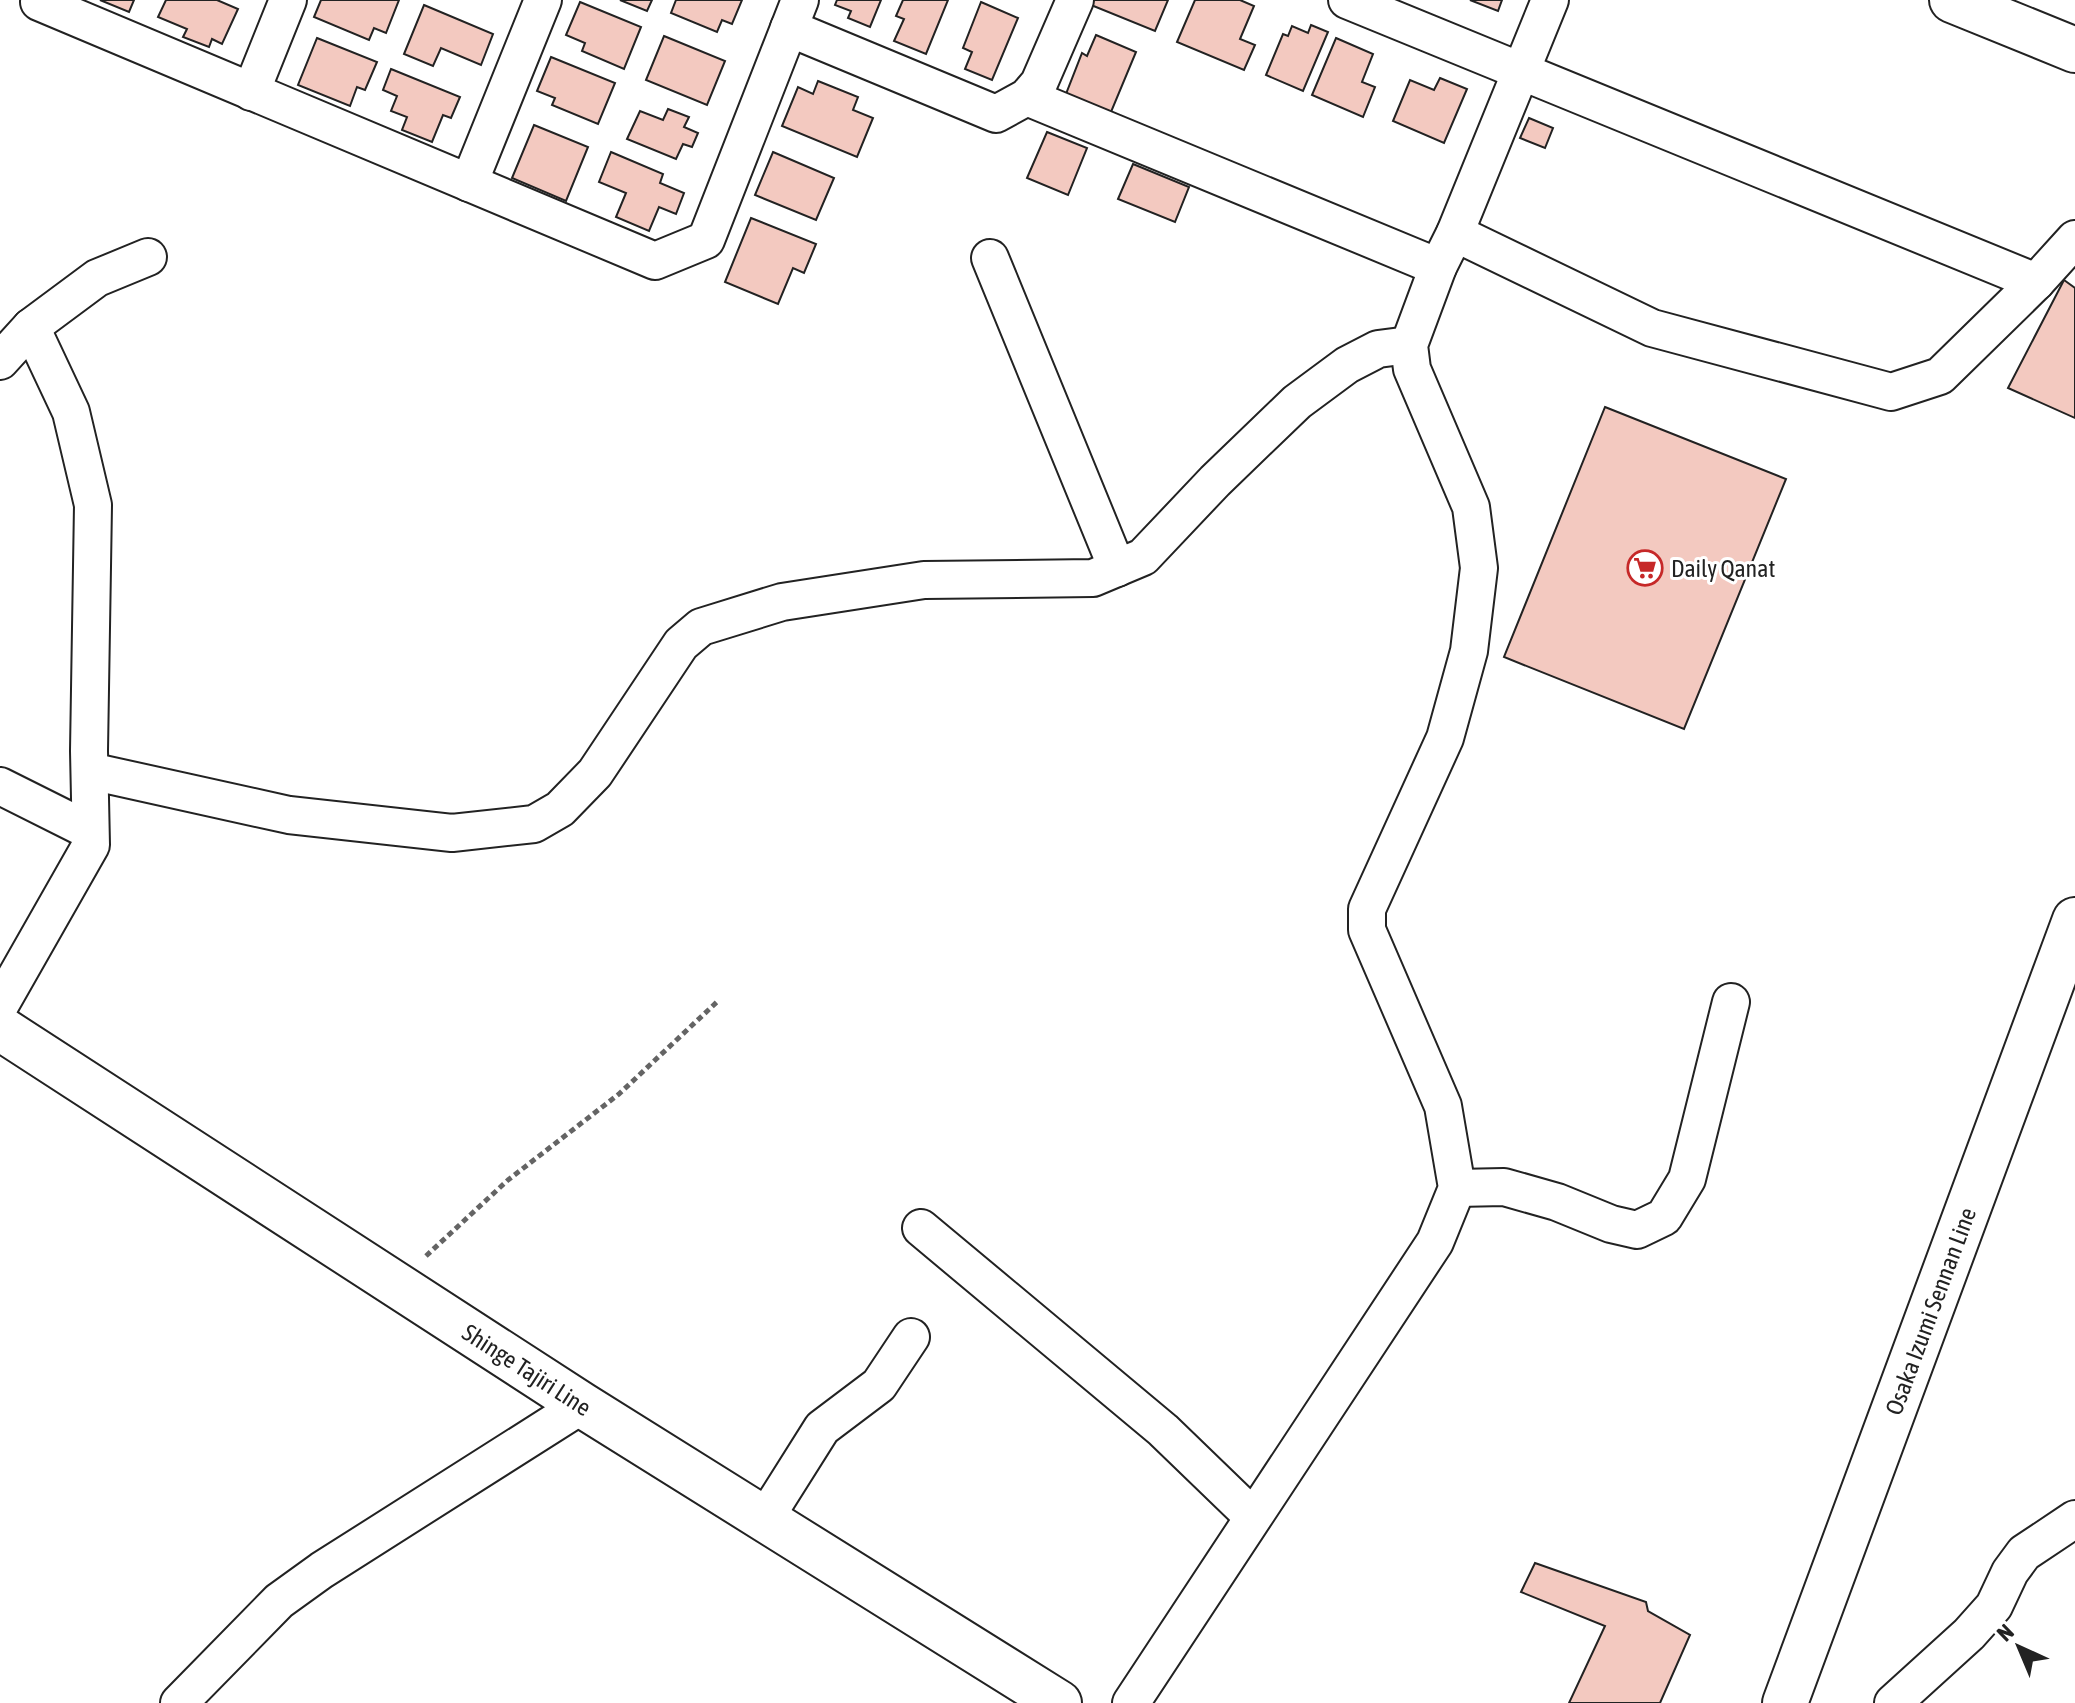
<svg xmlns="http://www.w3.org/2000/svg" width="2075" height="1703" viewBox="0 0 2075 1703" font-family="'Asap Condensed',sans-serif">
<rect width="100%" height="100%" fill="#fff"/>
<g fill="#f3c9c0" stroke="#222" stroke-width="2">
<path d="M 100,0 L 134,0 L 129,12 Z"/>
<path d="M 166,0 L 217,0 L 238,9 L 222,44 L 212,39 L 209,47 L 183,37 L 187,29 L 158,17 Z"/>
<path d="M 321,0 L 399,0 L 386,33 L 374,28 L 369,40 L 314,17 Z"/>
<path d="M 620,0 L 652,0 L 647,11 Z"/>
<path d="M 676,0 L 742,0 L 732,24 L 722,20 L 717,32 L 671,13 Z"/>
<path d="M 837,0 L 881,0 L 870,27 L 848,18 L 851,11 L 835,5 Z"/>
<path d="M 903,0 L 948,0 L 926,54 L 894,41 L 904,19 L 896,16 Z"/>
<path d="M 1094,0 L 1168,0 L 1155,31 L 1091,5 Z"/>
<path d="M 1195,0 L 1240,0 L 1254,6 L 1240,39 L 1255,45 L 1244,70 L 1177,42 Z"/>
<path d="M 1470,0 L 1502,0 L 1498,11 Z"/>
<path d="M 580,2 L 641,27 L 624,69 L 582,51 L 585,43 L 566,35 Z"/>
<path d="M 981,2 L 1018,18 L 992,80 L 965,69 L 972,52 L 963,48 Z"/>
<path d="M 424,5 L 493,34 L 481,65 L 441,48 L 433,66 L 404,54 Z"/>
<path d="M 1311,25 L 1328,32 L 1303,91 L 1266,75 L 1283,34 L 1288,36 L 1292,26 L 1308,33 Z"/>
<path d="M 1096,35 L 1136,52 L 1111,112 L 1066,94 L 1082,53 L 1087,56 Z"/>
<path d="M 664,36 L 725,61 L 707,105 L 646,80 Z"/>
<path d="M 317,38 L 377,62 L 365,90 L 357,87 L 350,106 L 298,85 Z"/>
<path d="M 1336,38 L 1373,54 L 1362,82 L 1375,87 L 1363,117 L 1312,95 Z"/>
<path d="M 551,57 L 615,83 L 598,124 L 552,105 L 555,98 L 537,91 Z"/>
<path d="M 391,69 L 460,97 L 451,118 L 443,115 L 432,142 L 402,130 L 407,117 L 391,111 L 397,96 L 383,90 Z"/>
<path d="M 1440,78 L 1467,89 L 1444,143 L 1393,121 L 1410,80 L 1434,90 Z"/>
<path d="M 818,81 L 858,97 L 853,110 L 873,118 L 857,157 L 782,126 L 798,87 L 813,94 Z"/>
<path d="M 668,109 L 689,117 L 684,127 L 698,133 L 692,147 L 683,144 L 676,159 L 627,139 L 640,111 L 663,120 Z"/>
<path d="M 1529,118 L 1553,128 L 1545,148 L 1520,138 Z"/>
<path d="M 534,125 L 588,147 L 566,201 L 512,178 Z"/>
<path d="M 1047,132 L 1087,148 L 1068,195 L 1027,178 Z"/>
<path d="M 611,152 L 663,174 L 660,183 L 684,193 L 676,214 L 659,207 L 649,231 L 616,217 L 626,193 L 599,182 Z"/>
<path d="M 773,152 L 834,178 L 816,220 L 755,195 Z"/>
<path d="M 1133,164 L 1189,187 L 1175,222 L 1118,199 Z"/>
<path d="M 751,218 L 816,244 L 804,273 L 793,268 L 778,304 L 725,282 Z"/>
<path d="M 2064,280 L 2075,288 L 2075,418 L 2008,388 Z"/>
<path d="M 1605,407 L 1786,479 L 1684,729 L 1504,657 Z"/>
<path d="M 1535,1563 L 1646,1602 L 1648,1611 L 1690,1635 L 1660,1703 L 1569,1703 L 1605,1626 L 1521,1592 Z"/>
</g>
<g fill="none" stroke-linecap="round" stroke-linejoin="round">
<defs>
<g id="street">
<path d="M 40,0 L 39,2 L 655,261 L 706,240 L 800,0"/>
<path d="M 1347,0 L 2036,282"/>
<path d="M 789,28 L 996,114 L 1027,97 L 1039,83 L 1075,0"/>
<path d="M 251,92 L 288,0"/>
<path d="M 1027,97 L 1438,267"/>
<path d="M 469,183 L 543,0"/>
<path d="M 1455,233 L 1652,328 L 1891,392 L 1940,376 L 2036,282 L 2075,239"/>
<path d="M 990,258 L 1117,568"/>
<path d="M 0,361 L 31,327 L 97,278 L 148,257"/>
<path d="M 90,771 L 289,815 L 452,833 L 534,824 L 560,809 L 595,773 L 681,644 L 701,627 L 782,602 L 924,580 L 1093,578 L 1143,557 L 1215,481 L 1297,402 L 1347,365 L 1378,349 L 1409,345"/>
<path d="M 0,786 L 90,831"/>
<path d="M 0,1005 L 91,845 L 89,751 L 93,505 L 71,412 L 31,327"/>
<path d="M 1457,1188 L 1504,1187 L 1557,1202 L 1611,1224 L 1637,1230 L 1664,1217 L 1687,1179 L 1731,1002"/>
<path d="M 921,1228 L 1163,1430 L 1253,1517"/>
<path d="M 764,1520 L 822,1428 L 879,1385 L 911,1337"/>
<path d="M 179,1703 L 279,1601 L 322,1570 L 582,1405"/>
<path d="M 1131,1703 L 1435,1242 L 1457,1188 L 1443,1106 L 1367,930 L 1367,909 L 1445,738 L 1469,651 L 1479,568 L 1471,507 L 1412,369 L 1409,345 L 1438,267 L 1455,233 L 1550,0"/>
<path d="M 1893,1703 L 1969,1634 L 1994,1606 L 2010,1572 L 2024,1553 L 2075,1519"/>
</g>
<g id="secondary">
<path d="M 1952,0 L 2075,50"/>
<path id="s1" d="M 0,1028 L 582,1405 L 1059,1703"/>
</g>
<g id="primary">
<path id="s2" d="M 1785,1703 L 2075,920"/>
</g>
</defs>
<use href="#street" stroke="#222" stroke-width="40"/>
<use href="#secondary" stroke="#222" stroke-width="48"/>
<use href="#primary" stroke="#222" stroke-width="48"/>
<path stroke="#646464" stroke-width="5" stroke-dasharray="6 4" stroke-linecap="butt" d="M 426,1256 L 508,1180 L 619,1094 L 719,1000"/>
<use href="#street" stroke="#fff" stroke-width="36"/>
<use href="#secondary" stroke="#fff" stroke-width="44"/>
<use href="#primary" stroke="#fff" stroke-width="44"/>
</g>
<defs>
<symbol id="supermarket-ring" viewBox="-11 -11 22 22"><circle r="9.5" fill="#fff" stroke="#c62828" stroke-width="1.5"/><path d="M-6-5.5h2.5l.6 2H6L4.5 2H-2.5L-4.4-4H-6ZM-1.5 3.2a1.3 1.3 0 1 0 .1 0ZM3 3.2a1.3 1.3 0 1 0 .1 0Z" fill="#c62828"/></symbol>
</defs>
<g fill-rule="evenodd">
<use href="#supermarket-ring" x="1625" y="548" width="40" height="40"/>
</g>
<g text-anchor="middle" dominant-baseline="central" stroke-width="6" stroke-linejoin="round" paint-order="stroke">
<g font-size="24" fill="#222" stroke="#fff" text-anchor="start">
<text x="1671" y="568">Daily Qanat</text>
</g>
<g font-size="24" fill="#222" stroke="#fff">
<text stroke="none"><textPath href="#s2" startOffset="418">Osaka Izumi Sennan Line</textPath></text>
<text stroke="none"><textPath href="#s1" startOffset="628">Shinge Tajiri Line</textPath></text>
</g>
</g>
<g transform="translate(2019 1647) rotate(316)" stroke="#ffffff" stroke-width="6" paint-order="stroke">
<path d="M0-6L14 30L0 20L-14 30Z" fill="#222222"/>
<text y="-12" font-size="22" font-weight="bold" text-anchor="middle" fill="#222222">N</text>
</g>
</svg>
